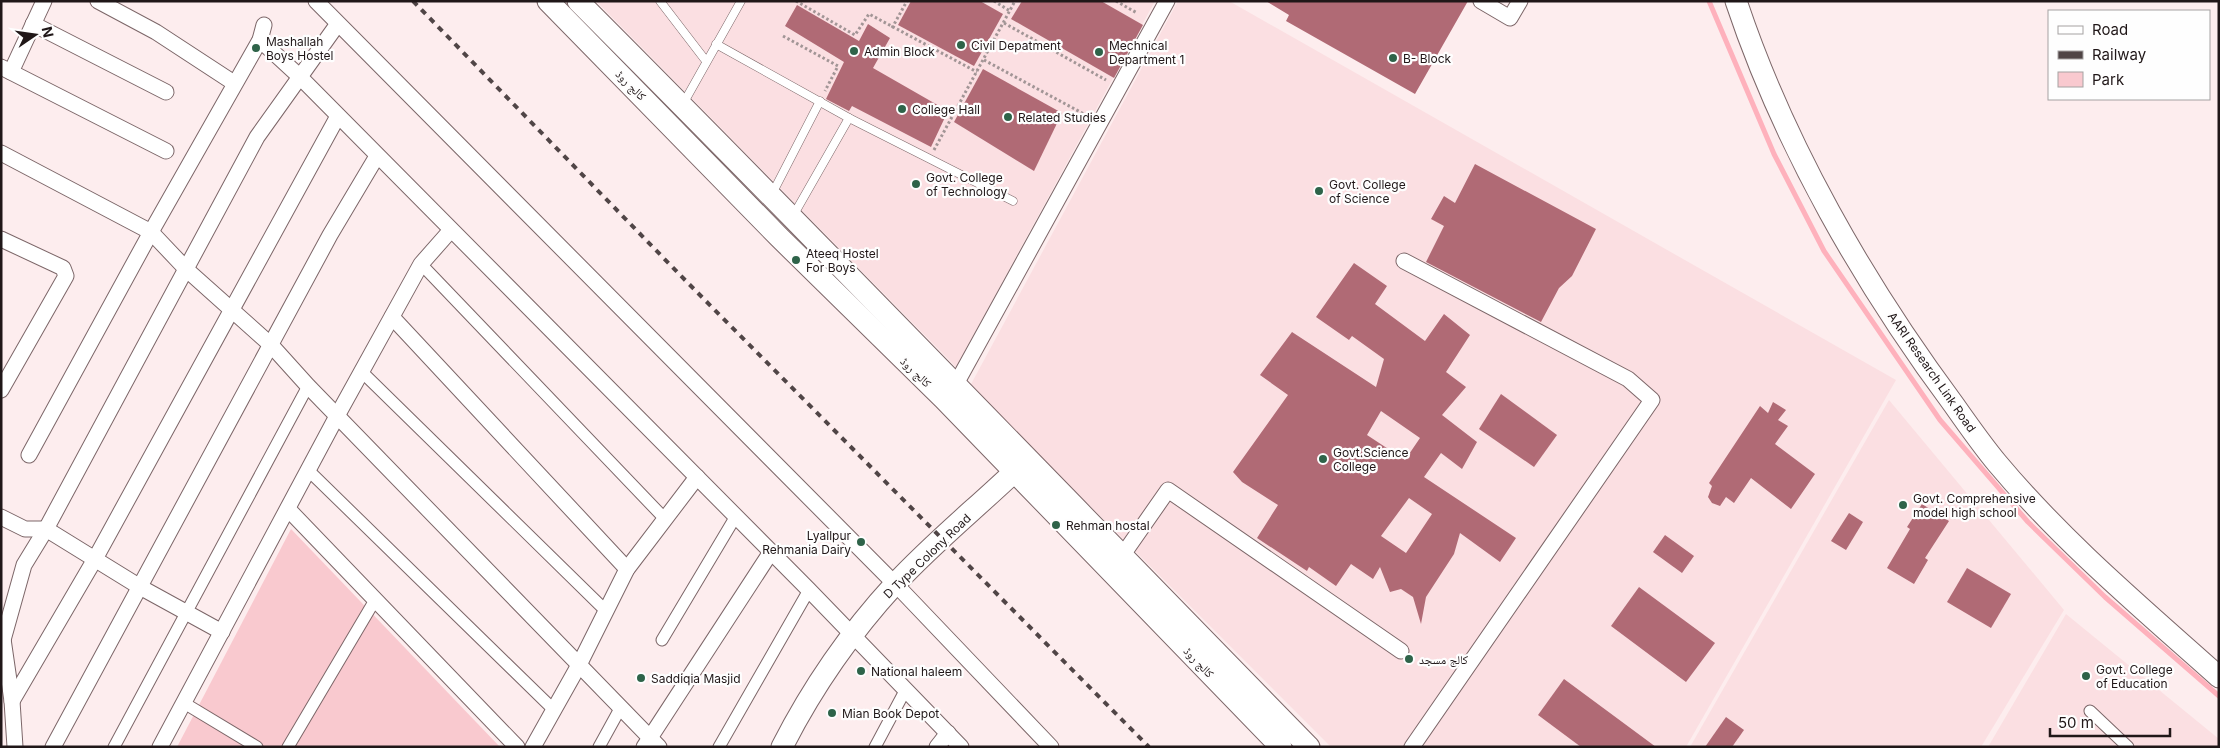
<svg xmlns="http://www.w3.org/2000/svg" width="2220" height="748" viewBox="0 0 2220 748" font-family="Inter,'Noto Naskh Arabic',sans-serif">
<rect width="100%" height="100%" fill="#fdedee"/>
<g fill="#fbdfe2">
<path d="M 596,1 L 1155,1 L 956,367 Z"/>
<path d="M 1178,1 L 1229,1 L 1896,380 L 1686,747 L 1331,747 L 970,386 Z"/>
<path d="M 1889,400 L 2064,610 L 1981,747 L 1690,747 Z"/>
<path d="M 2066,614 L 2219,739 L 2219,747 L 1988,747 Z"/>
</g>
<path fill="#f9c9cf" d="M 291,529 L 500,747 L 177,747 Z"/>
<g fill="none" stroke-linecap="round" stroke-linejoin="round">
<path stroke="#feb1bc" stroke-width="5" d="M 1709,1 L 1774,154 L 1824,251 L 1940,420 L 2028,522 L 2105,597 L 2219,696"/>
</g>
<g fill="#b06a75" fill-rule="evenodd">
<path d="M 911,1 L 980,1 L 1003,14 L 974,66 L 898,25 Z"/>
<path d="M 1022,1 L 1101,1 L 1143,25 L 1114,78 L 1011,19 Z"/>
<path d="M 1266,1 L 1468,1 L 1415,94 L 1286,21 L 1289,15 Z"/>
<path d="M 797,5 L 859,41 L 868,24 L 890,38 L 873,68 L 948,111 L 931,147 L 852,106 L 849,111 L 826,99 L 844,62 L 785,26 Z"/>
<path d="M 983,69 L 1062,113 L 1034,171 L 954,122 Z"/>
<path d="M 1475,164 L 1596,229 L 1572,276 L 1559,288 L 1541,322 L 1426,262 L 1444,226 L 1431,219 L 1444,196 L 1455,203 Z"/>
<path d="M 1354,263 L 1387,286 L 1375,304 L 1425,341 L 1444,314 L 1470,335 L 1446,372 L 1466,387 L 1442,415 L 1477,442 L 1462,469 L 1441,453 L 1424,477 L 1516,538 L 1500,562 L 1460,533 L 1454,554 L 1426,597 L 1421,624 L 1413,597 L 1401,589 L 1390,592 L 1380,567 L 1373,579 L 1351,564 L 1336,586 L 1309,567 L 1307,571 L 1257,538 L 1278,505 L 1242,482 L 1233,472 L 1288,395 L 1260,375 L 1292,332 L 1376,387 L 1384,359 L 1352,336 L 1349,340 L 1316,317 ZM 1381,411 L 1420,438 L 1405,460 L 1367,435 ZM 1409,498 L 1432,514 L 1406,553 L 1381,536 Z"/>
<path d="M 1501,394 L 1557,435 L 1534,467 L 1479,429 Z"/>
<path d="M 1773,402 L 1786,410 L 1778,420 L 1788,426 L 1775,444 L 1815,474 L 1791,509 L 1751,478 L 1734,503 L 1726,497 L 1720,506 L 1712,503 L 1708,497 L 1712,486 L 1709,483 L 1760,406 L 1768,413 Z"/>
<path d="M 1922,504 L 1949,521 L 1925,558 L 1928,560 L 1914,584 L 1887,568 L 1910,529 L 1907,527 Z"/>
<path d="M 1849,513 L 1863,522 L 1846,550 L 1831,541 Z"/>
<path d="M 1665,535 L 1694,556 L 1682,573 L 1653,552 Z"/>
<path d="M 1967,568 L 2011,594 L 1991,628 L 1947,602 Z"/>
<path d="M 1639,587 L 1715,643 L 1686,682 L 1611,626 Z"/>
<path d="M 1564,679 L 1656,747 L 1581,747 L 1538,715 Z"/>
<path d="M 1726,717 L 1744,730 L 1732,747 L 1705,747 Z"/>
</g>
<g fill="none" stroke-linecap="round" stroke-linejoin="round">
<defs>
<g id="service">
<path d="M 660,1 L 706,61"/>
<path d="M 716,44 L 849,118 L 1013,201"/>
<path d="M 683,104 L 741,1"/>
<path d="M 772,194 L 820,101"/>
<path d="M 793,216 L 849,118"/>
</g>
<g id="pedestrian">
<path d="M 421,264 L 665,519"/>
<path d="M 362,372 L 606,611"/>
<path d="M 308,470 L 554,710"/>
<path d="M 662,640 L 736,516"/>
<path d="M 184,703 L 257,747"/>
<path d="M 2090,711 L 2128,747"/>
<path d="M 114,747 L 308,386"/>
<path d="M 288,747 L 375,600"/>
<path d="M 599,747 L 621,707"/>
<path d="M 719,747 L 809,590"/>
<path d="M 875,747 L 906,689"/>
</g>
<g id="minor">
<path d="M 98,1 L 156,32 L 234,83"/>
<path d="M 316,1 L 895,584"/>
<path d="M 1481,1 L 1510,18 L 1520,1"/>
<path d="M 33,24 L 166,92"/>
<path d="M 260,40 L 299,76 L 809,590 L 961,747"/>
<path d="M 1,67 L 166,151"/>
<path d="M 11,72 L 44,1"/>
<path d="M 1,153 L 151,232 L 187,270 L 271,345 L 308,386 L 659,747"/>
<path d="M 1,239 L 63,268 L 66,276 L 1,390"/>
<path d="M 1404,261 L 1628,379 L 1652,400 L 1412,747"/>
<path d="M 392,317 L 627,569"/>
<path d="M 956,384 L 1167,1"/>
<path d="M 29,455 L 151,232 L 260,40 L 264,25"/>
<path d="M 288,509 L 517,747"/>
<path d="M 1,517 L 25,529 L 46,529 L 140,587 L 222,632"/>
<path d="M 1122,556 L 1168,490 L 1401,651"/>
<path d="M 903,592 L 1051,747"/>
<path d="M 2,632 L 12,701 L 15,747"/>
<path d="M 3,640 L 24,565 L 46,529 L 257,137 L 337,25"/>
<path d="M 12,701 L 95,559 L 338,116"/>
<path d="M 53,747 L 330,235 L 377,156"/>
<path d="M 160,747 L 337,416 L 421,264 L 451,230"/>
<path d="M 533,747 L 579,665 L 627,569 L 697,477"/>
<path d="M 644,747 L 771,552"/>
<path d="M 937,747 L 948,733"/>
</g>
<g id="secondary">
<path d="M 548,1 L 779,237 L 943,398 L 1281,747"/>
<path d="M 578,1 C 824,247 1065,498 1309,747"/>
<path d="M 1736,1 C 1784,145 1864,284 1954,405 C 1968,425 1982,445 1997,463 C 2063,542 2143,609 2219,677"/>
<path d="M 782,747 C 812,688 850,633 895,584 C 932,544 975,509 1014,472"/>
</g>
</defs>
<use href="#service" stroke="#7c6668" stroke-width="9"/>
<use href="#pedestrian" stroke="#7c6668" stroke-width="13"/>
<use href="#minor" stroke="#7c6668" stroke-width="17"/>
<use href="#secondary" stroke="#7c6668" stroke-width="23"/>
<g stroke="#a29596" stroke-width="3" stroke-dasharray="2.5 2.5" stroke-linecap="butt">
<path d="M 796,1 L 855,35 L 869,14 L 977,72"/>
<path d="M 994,1 L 1010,11"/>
<path d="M 1116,1 L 1137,13"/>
<path d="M 1004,23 L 1106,80"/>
<path d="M 892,28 L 907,1"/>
<path d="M 783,36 L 838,66 L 825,91"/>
<path d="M 984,60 L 1084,114"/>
<path d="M 934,150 L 1015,1"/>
</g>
<use href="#service" stroke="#fff" stroke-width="8"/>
<use href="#pedestrian" stroke="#fff" stroke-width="11"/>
<use href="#minor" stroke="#fff" stroke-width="15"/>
<use href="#secondary" stroke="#fff" stroke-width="21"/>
<path stroke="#504546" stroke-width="4" stroke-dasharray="6 6" stroke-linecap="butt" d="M 413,1 L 685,280 L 1149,747"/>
</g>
<g fill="#2e6349" stroke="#fefefe" stroke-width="2">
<circle cx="961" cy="45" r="5"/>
<circle cx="256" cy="48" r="5"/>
<circle cx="854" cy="51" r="5"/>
<circle cx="1099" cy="52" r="5"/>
<circle cx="1393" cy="58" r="5"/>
<circle cx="902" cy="109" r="5"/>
<circle cx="1008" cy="117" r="5"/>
<circle cx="916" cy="184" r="5"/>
<circle cx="1319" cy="191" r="5"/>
<circle cx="796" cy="260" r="5"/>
<circle cx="1323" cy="459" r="5"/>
<circle cx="1903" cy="505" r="5"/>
<circle cx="1056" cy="525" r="5"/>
<circle cx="861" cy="542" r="5"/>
<circle cx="1409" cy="659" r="5"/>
<circle cx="861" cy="671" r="5"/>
<circle cx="2086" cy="676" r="5"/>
<circle cx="641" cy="678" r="5"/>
<circle cx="832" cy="713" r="5"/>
</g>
<g text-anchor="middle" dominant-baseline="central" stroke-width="4.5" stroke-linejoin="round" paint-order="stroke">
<g font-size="12" fill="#201718" stroke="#fefefe" text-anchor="start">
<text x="266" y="41">Mashallah<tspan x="266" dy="14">Boys Hostel</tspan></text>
<text x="971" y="45">Civil Depatment</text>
<text x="1109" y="45">Mechnical<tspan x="1109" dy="14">Department 1</tspan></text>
<text x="864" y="51">Admin Block</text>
<text x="1403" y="58">B- Block</text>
<text x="912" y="109">College Hall</text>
<text x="1018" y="117">Related Studies</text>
<text x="926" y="177">Govt. College<tspan x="926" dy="14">of Technology</tspan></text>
<text x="1329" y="184">Govt. College<tspan x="1329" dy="14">of Science</tspan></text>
<text x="806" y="253">Ateeq Hostel<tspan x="806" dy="14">For Boys</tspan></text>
<text x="1333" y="452">Govt.Science<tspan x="1333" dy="14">College</tspan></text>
<text x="1913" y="498">Govt. Comprehensive<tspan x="1913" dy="14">model high school</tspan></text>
<text x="1066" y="525">Rehman hostal</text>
<text x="851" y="535" text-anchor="end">Lyallpur<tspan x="851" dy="14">Rehmania Dairy</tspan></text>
<text x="1419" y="659">کالج مسجد</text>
<text x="2096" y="669">Govt. College<tspan x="2096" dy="14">of Education</tspan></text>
<text x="871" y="671">National haleem</text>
<text x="651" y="678">Saddiqia Masjid</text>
<text x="842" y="713">Mian Book Depot</text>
</g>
<g font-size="12" fill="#201718" stroke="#fefefe">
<text transform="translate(631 85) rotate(45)">کالج روڈ</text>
<text transform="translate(916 372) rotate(44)">کالج روڈ</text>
<text transform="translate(1932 372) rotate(55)">AARI Research Link Road</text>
<text transform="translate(927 556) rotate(-44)">D Type Colony Road</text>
<text transform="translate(1199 662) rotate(46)">کالج روڈ</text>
</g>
</g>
<rect width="2220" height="748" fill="none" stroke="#201718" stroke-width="5"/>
<rect x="2048" y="10" width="162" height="90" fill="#fefefe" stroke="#a5a2a2"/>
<rect x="2058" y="26" width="25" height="8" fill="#ffffff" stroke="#a5a2a2"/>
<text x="2092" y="35" font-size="15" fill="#201718">Road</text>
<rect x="2058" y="51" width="25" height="8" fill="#504546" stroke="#a5a2a2"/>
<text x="2092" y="60" font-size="15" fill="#201718">Railway</text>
<rect x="2058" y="72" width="25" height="15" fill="#f9c9cf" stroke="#a5a2a2"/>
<text x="2092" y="85" font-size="15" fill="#201718">Park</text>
<g transform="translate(35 35) rotate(77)" stroke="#fefefe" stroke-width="4" paint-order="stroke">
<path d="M0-4L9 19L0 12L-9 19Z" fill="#201718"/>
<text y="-8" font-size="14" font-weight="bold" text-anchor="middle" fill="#201718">N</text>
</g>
<path d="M2050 728v8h120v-8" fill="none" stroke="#201718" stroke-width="2.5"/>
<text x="2058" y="728" font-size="15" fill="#201718" stroke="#fefefe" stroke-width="4" paint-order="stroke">50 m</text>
</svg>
